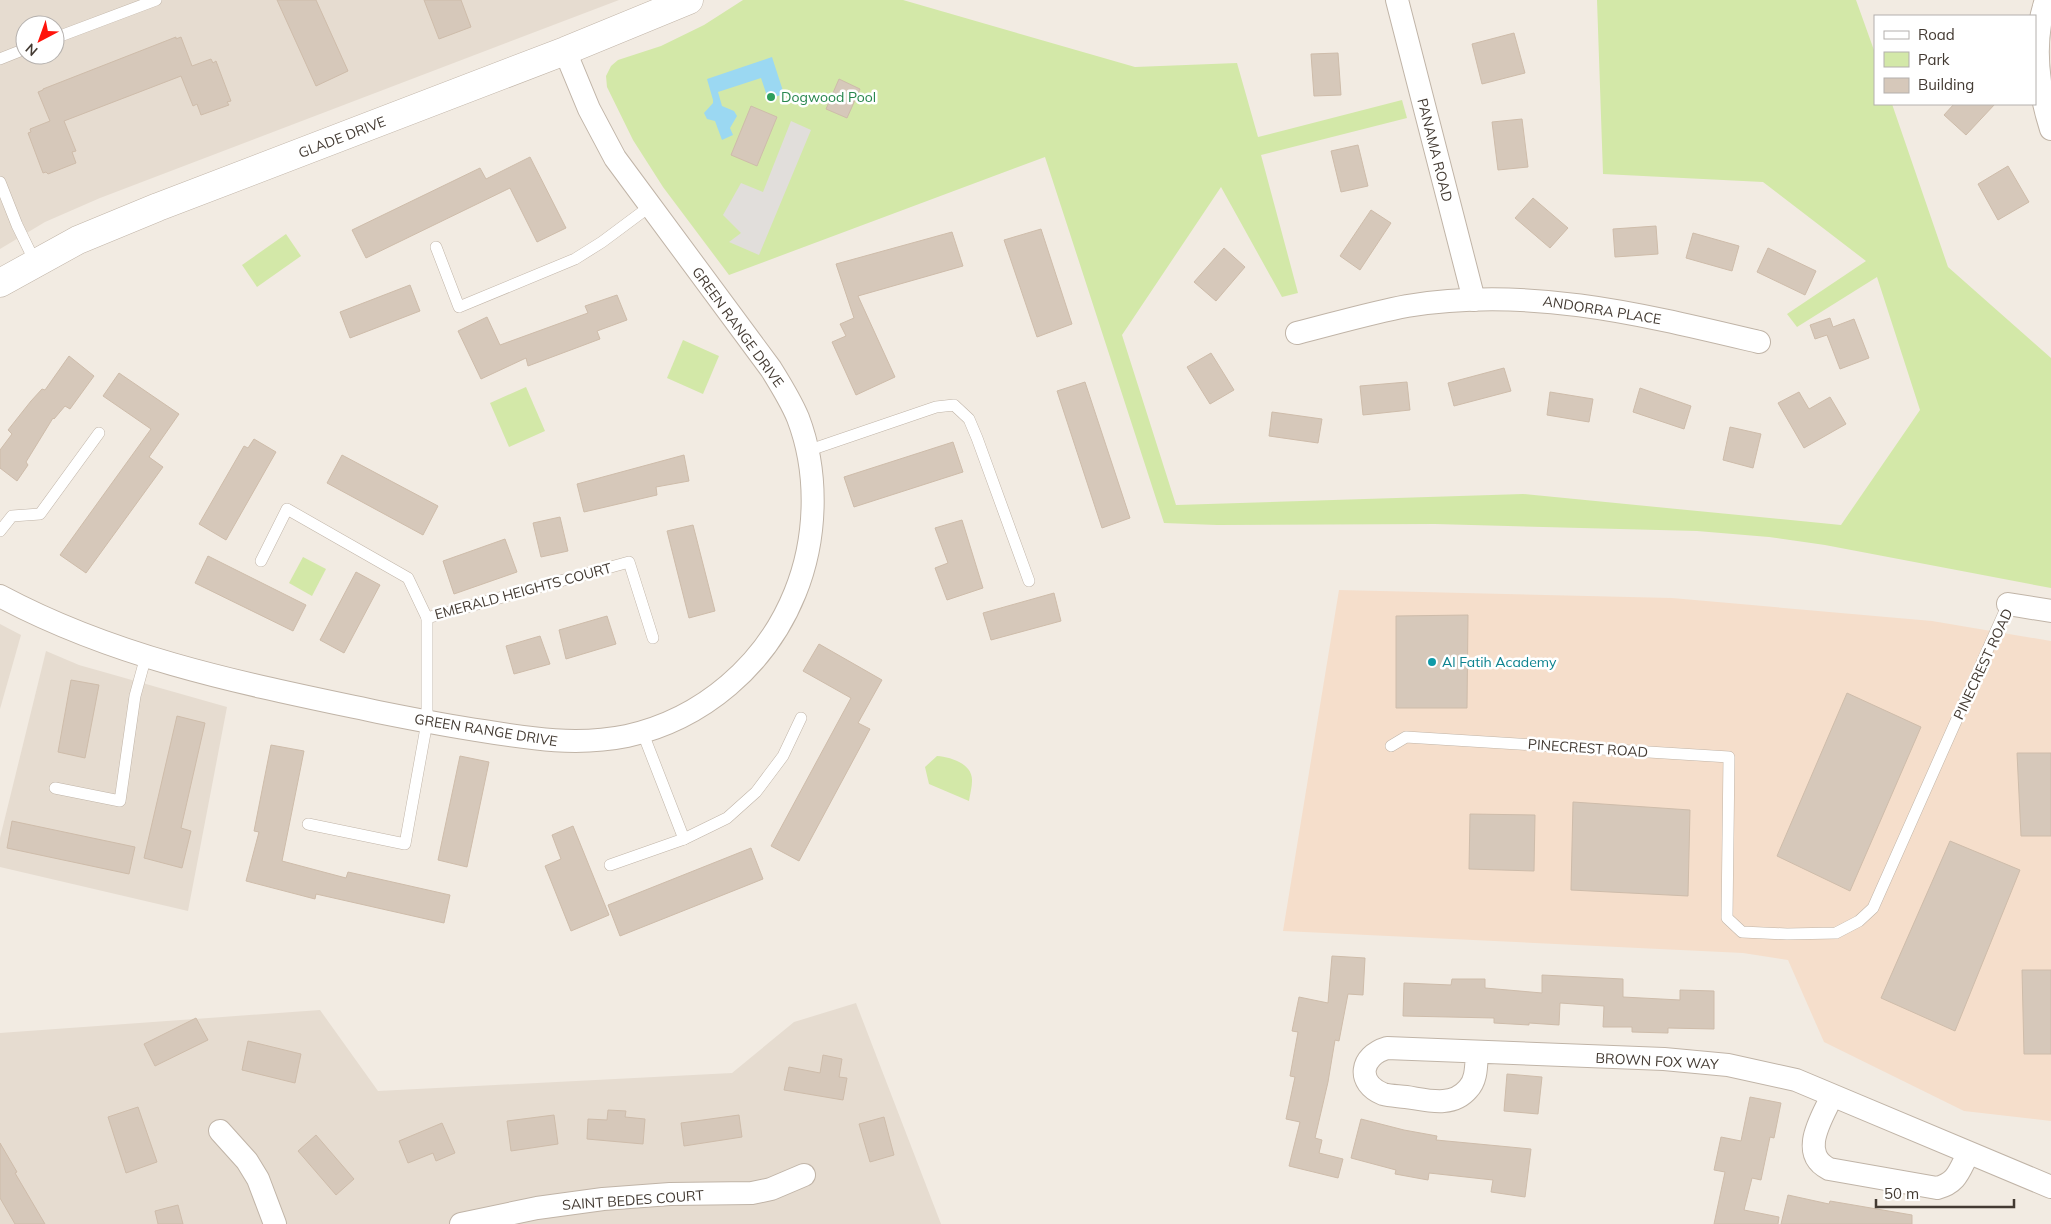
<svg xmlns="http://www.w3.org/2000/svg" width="2051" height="1224" viewBox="0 0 2051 1224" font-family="Mulish,sans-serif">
<rect width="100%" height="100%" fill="#f2ebe2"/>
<g fill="#e6dcd0" fill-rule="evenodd">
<path d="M 0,0 L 619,0 L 100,198 L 45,222 L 0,249 ZM 25,25 L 55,25 L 55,55 L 25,55 Z"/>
<path d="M 0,624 L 21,635 L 0,709 Z"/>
<path d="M 46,651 L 79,665 L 227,707 L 188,911 L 0,867 L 0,838 Z"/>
<path d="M 856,1003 L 941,1224 L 0,1224 L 0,1033 L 320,1010 L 378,1091 L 732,1073 L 794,1022 Z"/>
</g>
<path fill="#f5decb" d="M 1339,590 L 1672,598 L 1932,621 L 2051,641 L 2051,1121 L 1964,1111 L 1824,1042 L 1788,960 L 1743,953 L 1283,931 Z"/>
<g fill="#d3e8a8">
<path d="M 743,0 L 903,0 L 1135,67 L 1237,63 L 1258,137 L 1402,100 L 1407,118 L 1261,155 L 1298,293 L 1282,297 L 1221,187 L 1122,335 L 1176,505 L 1523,494 L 1841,525 L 1920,410 L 1877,277 L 1797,327 L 1787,314 L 1866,261 L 1763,182 L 1603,174 L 1597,0 L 1856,0 L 1875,53 L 1875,104 L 1892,104 L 1948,267 L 2051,358 L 2051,588 L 1825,545 L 1769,537 L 1697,531 L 1435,524 L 1217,525 L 1164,523 L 1045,157 L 729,275 L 663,187 L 633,140 L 607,87 L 606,76 L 611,66 L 618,60 L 661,46 L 704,25 Z"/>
<path d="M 286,234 L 301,256 L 257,287 L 242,265 Z"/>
<path d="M 683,340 L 719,356 L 703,394 L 667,378 Z"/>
<path d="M 526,387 L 545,431 L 509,447 L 490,403 Z"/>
<path d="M 303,557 L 326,569 L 312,596 L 289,583 Z"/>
<path d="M 937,756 C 951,757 973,764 972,781 C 972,787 970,794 969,801 L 929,784 L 925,767 Z"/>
</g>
<path fill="#e1dedb" d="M 791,121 L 811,130 L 759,255 L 729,242 L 741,233 L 723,215 L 741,183 L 763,192 Z"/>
<path fill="#9bd8f2" d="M 772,57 L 784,94 L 768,99 L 761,78 L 718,92 L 722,106 L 734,111 L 737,116 L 730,128 L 733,135 L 722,140 L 715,121 L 707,119 L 704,113 L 713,103 L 713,100 L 707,79 Z"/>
<g fill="#d6c8ba" stroke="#cebcaa">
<path d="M 277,0 L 316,0 L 348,71 L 316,86 Z"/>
<path d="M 424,0 L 461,0 L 471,27 L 439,39 Z"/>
<path d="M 1514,33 L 1525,73 L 1482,84 L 1472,44 Z"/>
<path d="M 176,37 L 176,39 L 181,37 L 192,66 L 211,59 L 213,63 L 216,61 L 231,101 L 227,102 L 229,105 L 201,115 L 197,104 L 193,106 L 181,76 L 64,121 L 76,151 L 72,152 L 76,163 L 48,174 L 46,172 L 43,173 L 28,133 L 31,132 L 30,129 L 50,121 L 38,92 L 43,90 L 43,89 Z"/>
<path d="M 1338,53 L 1341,95 L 1314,96 L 1311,54 Z"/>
<path d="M 839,79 L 860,89 L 847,118 L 826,109 Z"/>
<path d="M 1954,104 L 1995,104 L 1966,135 L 1944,115 Z"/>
<path d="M 751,106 L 777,117 L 757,166 L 731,155 Z"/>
<path d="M 1522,119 L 1528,167 L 1498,170 L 1492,122 Z"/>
<path d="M 1358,145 L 1368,186 L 1341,192 L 1331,151 Z"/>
<path d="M 530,157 L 566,228 L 537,242 L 510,188 L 366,258 L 352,230 L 480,168 L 486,179 Z"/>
<path d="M 2008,166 L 2029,202 L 1998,220 L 1978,184 Z"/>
<path d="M 1533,198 L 1568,228 L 1550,248 L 1515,218 Z"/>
<path d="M 1371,210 L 1391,223 L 1360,270 L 1340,256 Z"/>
<path d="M 1656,226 L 1658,254 L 1615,257 L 1613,229 Z"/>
<path d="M 1041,229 L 1072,324 L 1037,337 L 1004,240 Z"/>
<path d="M 952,232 L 963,266 L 858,296 L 895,377 L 856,395 L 832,342 L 846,336 L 840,324 L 854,318 L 836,264 Z"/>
<path d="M 1693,233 L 1739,246 L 1732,271 L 1686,258 Z"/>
<path d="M 1224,248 L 1245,267 L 1216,301 L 1194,282 Z"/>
<path d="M 1768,248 L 1816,271 L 1805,295 L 1757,272 Z"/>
<path d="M 410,285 L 420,311 L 350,338 L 340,312 Z"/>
<path d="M 617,295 L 627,320 L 597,331 L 600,339 L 528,366 L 526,358 L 481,379 L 458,331 L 487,317 L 500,345 L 588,313 L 585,306 Z"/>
<path d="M 1830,318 L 1833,327 L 1854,319 L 1869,358 L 1840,369 L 1827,335 L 1815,339 L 1810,325 Z"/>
<path d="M 1211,353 L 1234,390 L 1210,404 L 1187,367 Z"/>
<path d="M 69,356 L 94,376 L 70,409 L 65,406 L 54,419 L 53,418 L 26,462 L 28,465 L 17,481 L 0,468 L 0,450 L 12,434 L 8,430 L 31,401 L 42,389 L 45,390 Z"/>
<path d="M 1504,368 L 1511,391 L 1454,406 L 1448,383 Z"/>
<path d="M 119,373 L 179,414 L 149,457 L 163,467 L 86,573 L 60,555 L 151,429 L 103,396 Z"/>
<path d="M 1085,382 L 1130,518 L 1102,528 L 1057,391 Z"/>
<path d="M 1407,382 L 1410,410 L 1363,415 L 1360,386 Z"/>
<path d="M 1640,388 L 1691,406 L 1684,429 L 1633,412 Z"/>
<path d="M 1550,392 L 1593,399 L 1589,422 L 1547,415 Z"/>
<path d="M 1799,392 L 1809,409 L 1830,397 L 1846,424 L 1804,448 L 1778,403 Z"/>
<path d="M 1272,412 L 1322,419 L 1318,443 L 1269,436 Z"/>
<path d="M 1730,427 L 1761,434 L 1753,468 L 1723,460 Z"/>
<path d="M 254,439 L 276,452 L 226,540 L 199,524 L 244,446 L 248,448 Z"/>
<path d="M 953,442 L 963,472 L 854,507 L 844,477 Z"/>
<path d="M 342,455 L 438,506 L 423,535 L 327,483 Z"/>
<path d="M 684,455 L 689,481 L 656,487 L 657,495 L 584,512 L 577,484 Z"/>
<path d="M 560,517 L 568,551 L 541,557 L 533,523 Z"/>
<path d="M 962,520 L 983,588 L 947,600 L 935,568 L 948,563 L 935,528 Z"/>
<path d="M 693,525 L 715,611 L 689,618 L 667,531 Z"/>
<path d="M 505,539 L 517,572 L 454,594 L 443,561 Z"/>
<path d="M 208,556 L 306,605 L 293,631 L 195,583 Z"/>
<path d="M 356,572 L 380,585 L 344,653 L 320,640 Z"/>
<path d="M 1054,593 L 1061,621 L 991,640 L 983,613 Z"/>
<path d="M 1468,615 L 1467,708 L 1396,708 L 1396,616 Z"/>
<path d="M 607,616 L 616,644 L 566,659 L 559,630 Z"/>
<path d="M 540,636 L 550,664 L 514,674 L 506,646 Z"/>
<path d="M 819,644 L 882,680 L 858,723 L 870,729 L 799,861 L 771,846 L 851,698 L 803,671 Z"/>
<path d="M 71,680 L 99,685 L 85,758 L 58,752 Z"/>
<path d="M 1847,693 L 1921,727 L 1850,891 L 1777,856 Z"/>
<path d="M 177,716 L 205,723 L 181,828 L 191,831 L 182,868 L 144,858 Z"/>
<path d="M 271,745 L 304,751 L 282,861 L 346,878 L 348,872 L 450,895 L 444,923 L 316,894 L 315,899 L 246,881 L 259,832 L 254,831 Z"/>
<path d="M 2017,753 L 2051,753 L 2051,836 L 2021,836 Z"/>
<path d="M 460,756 L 489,762 L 467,867 L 438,860 Z"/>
<path d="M 1573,802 L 1690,810 L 1688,896 L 1571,890 Z"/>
<path d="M 1470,814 L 1535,815 L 1534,871 L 1469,869 Z"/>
<path d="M 12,821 L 135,847 L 129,874 L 7,848 Z"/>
<path d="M 573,826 L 609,915 L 571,931 L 545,866 L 561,859 L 552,835 Z"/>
<path d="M 1950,841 L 2020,870 L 1955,1031 L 1881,998 Z"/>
<path d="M 751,848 L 763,879 L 620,936 L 608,905 Z"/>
<path d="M 1332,956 L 1365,958 L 1363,995 L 1348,994 L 1339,1041 L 1335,1040 L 1328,1082 L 1315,1138 L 1322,1140 L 1319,1153 L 1343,1159 L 1338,1178 L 1289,1166 L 1300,1122 L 1286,1119 L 1295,1077 L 1290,1076 L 1298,1032 L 1292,1031 L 1299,997 L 1328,1003 Z"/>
<path d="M 2022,970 L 2051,970 L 2051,1054 L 2024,1054 Z"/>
<path d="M 1542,975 L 1623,979 L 1623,997 L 1680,1000 L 1680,990 L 1714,991 L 1714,1029 L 1668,1028 L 1668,1033 L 1632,1032 L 1632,1027 L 1603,1027 L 1604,1006 L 1560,1003 L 1559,1025 L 1529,1023 L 1529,1025 L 1494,1023 L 1494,1018 L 1403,1016 L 1404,983 L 1451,985 L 1452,979 L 1485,979 L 1485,988 L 1542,993 Z"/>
<path d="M 196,1018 L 208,1040 L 155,1066 L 144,1044 Z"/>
<path d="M 248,1041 L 301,1054 L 295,1083 L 242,1070 Z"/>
<path d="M 823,1055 L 842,1059 L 839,1077 L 847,1078 L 843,1100 L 784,1090 L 789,1067 L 820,1073 Z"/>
<path d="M 1507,1074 L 1542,1077 L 1538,1114 L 1504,1111 Z"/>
<path d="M 1750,1097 L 1781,1103 L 1774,1138 L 1770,1137 L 1761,1180 L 1752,1178 L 1744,1210 L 1779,1217 L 1778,1224 L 1714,1224 L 1725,1172 L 1714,1170 L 1721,1137 L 1741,1141 Z"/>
<path d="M 138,1107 L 157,1162 L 126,1173 L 108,1117 Z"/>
<path d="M 608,1110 L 626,1111 L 625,1117 L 645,1119 L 643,1144 L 587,1139 L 588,1119 L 607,1120 Z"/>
<path d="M 554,1115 L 558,1144 L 511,1151 L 507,1121 Z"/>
<path d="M 739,1115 L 742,1137 L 684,1146 L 681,1123 Z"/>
<path d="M 884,1117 L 894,1155 L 870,1162 L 859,1124 Z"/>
<path d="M 1361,1119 L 1404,1130 L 1437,1136 L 1436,1140 L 1531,1149 L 1525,1197 L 1491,1192 L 1493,1180 L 1429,1173 L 1428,1180 L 1395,1174 L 1396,1170 L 1351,1158 Z"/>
<path d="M 442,1123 L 455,1153 L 436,1161 L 433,1153 L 408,1163 L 399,1141 Z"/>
<path d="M 316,1135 L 354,1179 L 336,1195 L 298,1151 Z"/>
<path d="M 0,1143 L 17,1172 L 15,1173 L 45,1224 L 15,1224 L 0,1198 Z"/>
<path d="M 1788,1195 L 1829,1204 L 1830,1201 L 1912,1215 L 1912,1224 L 1781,1224 Z"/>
<path d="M 178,1205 L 183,1224 L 158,1224 L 155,1211 Z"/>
</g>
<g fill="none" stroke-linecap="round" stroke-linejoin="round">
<defs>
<g id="service">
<path d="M 55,38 L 156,0"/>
<path d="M 0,59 L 25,49"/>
<path d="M 0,182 L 17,225 L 35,262"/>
<path d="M 436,247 L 459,307 L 575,259 L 602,242 L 649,207"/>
<path d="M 807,451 L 936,407 L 954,405 L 969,419 L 977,438 L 1029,581"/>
<path d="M 0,531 L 12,516 L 40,514 L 99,433"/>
<path d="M 261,561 L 287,509 L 408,578 L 427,618 L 629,562 L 653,638"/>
<path d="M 642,731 L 684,839"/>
<path d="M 1391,746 L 1406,737 L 1729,757 L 1727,918 L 1742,932 L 1787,934 L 1836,933 L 1859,921 L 1873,908 L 2008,604"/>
<path d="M 55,788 L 120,801 L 135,696 L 146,656"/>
<path d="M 308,824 L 405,844 L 427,722 L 427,618"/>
<path d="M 610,865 L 684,839 L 727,818 L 756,792 L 783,756 L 801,718"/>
</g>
<g id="minor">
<path d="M 1397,0 L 1474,300"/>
<path d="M 2046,0 C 2032,41 2038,88 2051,129"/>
<path d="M 1297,333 C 1333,324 1370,313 1407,306 C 1529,286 1641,314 1759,342"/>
<path d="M 0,596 C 120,660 246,684 378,712 C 413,719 448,726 483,731 C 532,739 578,746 627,736 C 703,719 766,665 795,593 C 817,539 819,473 798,418 C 791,401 781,385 771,369 L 615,158 L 589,109 L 565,51"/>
<path d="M 2008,604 L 2051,611"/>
<path d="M 1477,1052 C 1476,1065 1477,1080 1468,1089 C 1452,1108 1427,1100 1406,1097 C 1399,1096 1390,1096 1383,1094 C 1356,1083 1360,1056 1387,1048 L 1664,1059 L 1728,1065 L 1796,1080 L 2051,1187"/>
<path d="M 1832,1096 C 1822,1118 1798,1153 1829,1169 L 1937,1188 C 1957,1183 1959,1171 1968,1154"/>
<path d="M 220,1131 L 247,1161 L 258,1179 L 275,1224"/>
<path d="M 461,1224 L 537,1208 L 603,1199 L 670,1194 L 752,1193 L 771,1189 L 804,1175"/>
</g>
<path id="tertiary" d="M 0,283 L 78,240 L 158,207 L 565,51 L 689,0"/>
</defs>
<use href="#service" stroke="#c0b4a7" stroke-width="12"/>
<use href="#minor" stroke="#c0b4a7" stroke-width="24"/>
<use href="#tertiary" stroke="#c0b4a7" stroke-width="29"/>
<use href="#service" stroke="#fff" stroke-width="11"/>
<use href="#minor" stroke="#fff" stroke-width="22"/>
<use href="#tertiary" stroke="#fff" stroke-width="28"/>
</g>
<circle fill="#2e9e5b" stroke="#fff" stroke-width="2" cx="771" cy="97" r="5"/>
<circle fill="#0f9aa8" stroke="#fff" stroke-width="2" cx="1432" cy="662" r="5"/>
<g text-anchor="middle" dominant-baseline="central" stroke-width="5" stroke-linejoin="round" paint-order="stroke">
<g font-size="14" fill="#27864d" stroke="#fff" text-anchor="start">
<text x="781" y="97">Dogwood Pool</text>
</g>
<g font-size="14" fill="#433a32" stroke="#fff">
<text transform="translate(342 137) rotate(-21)">GLADE DRIVE</text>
<text transform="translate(1435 150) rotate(76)">PANAMA ROAD</text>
<text transform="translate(1602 310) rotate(9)">ANDORRA PLACE</text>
<text transform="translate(738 327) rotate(54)">GREEN RANGE DRIVE</text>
<text transform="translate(523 591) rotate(-15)">EMERALD HEIGHTS COURT</text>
<text transform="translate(1983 664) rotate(-65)">PINECREST ROAD</text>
<text transform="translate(486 730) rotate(9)">GREEN RANGE DRIVE</text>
<text transform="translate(1588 748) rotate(4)">PINECREST ROAD</text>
<text transform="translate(1657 1061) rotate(3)">BROWN FOX WAY</text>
<text transform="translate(633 1200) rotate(-4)">SAINT BEDES COURT</text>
</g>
<g font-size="14" fill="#0d838f" stroke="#fff" text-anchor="start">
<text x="1442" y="662">Al Fatih Academy</text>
</g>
</g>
<rect x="1874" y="15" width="162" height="90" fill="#ffffff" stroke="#b4b0ad"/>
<rect x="1884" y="31" width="25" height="8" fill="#ffffff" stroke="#b4b0ad"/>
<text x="1918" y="40" font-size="15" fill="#433a32">Road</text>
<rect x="1884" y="52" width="25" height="15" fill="#d3e8a8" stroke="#b4b0ad"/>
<text x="1918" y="65" font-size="15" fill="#433a32">Park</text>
<rect x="1884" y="78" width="25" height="15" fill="#d6c8ba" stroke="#b4b0ad"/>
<text x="1918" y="90" font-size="15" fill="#433a32">Building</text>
<g transform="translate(40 40) rotate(221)"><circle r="24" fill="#ffffff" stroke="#b4b0ad"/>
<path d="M0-4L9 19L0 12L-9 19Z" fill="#ff130b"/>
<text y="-8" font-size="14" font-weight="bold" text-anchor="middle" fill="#433a32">N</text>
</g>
<path d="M1876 1199v8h138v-8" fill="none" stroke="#433a32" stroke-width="2.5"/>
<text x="1884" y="1199" font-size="15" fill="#433a32" stroke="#ffffff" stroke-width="4" paint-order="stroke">50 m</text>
</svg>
